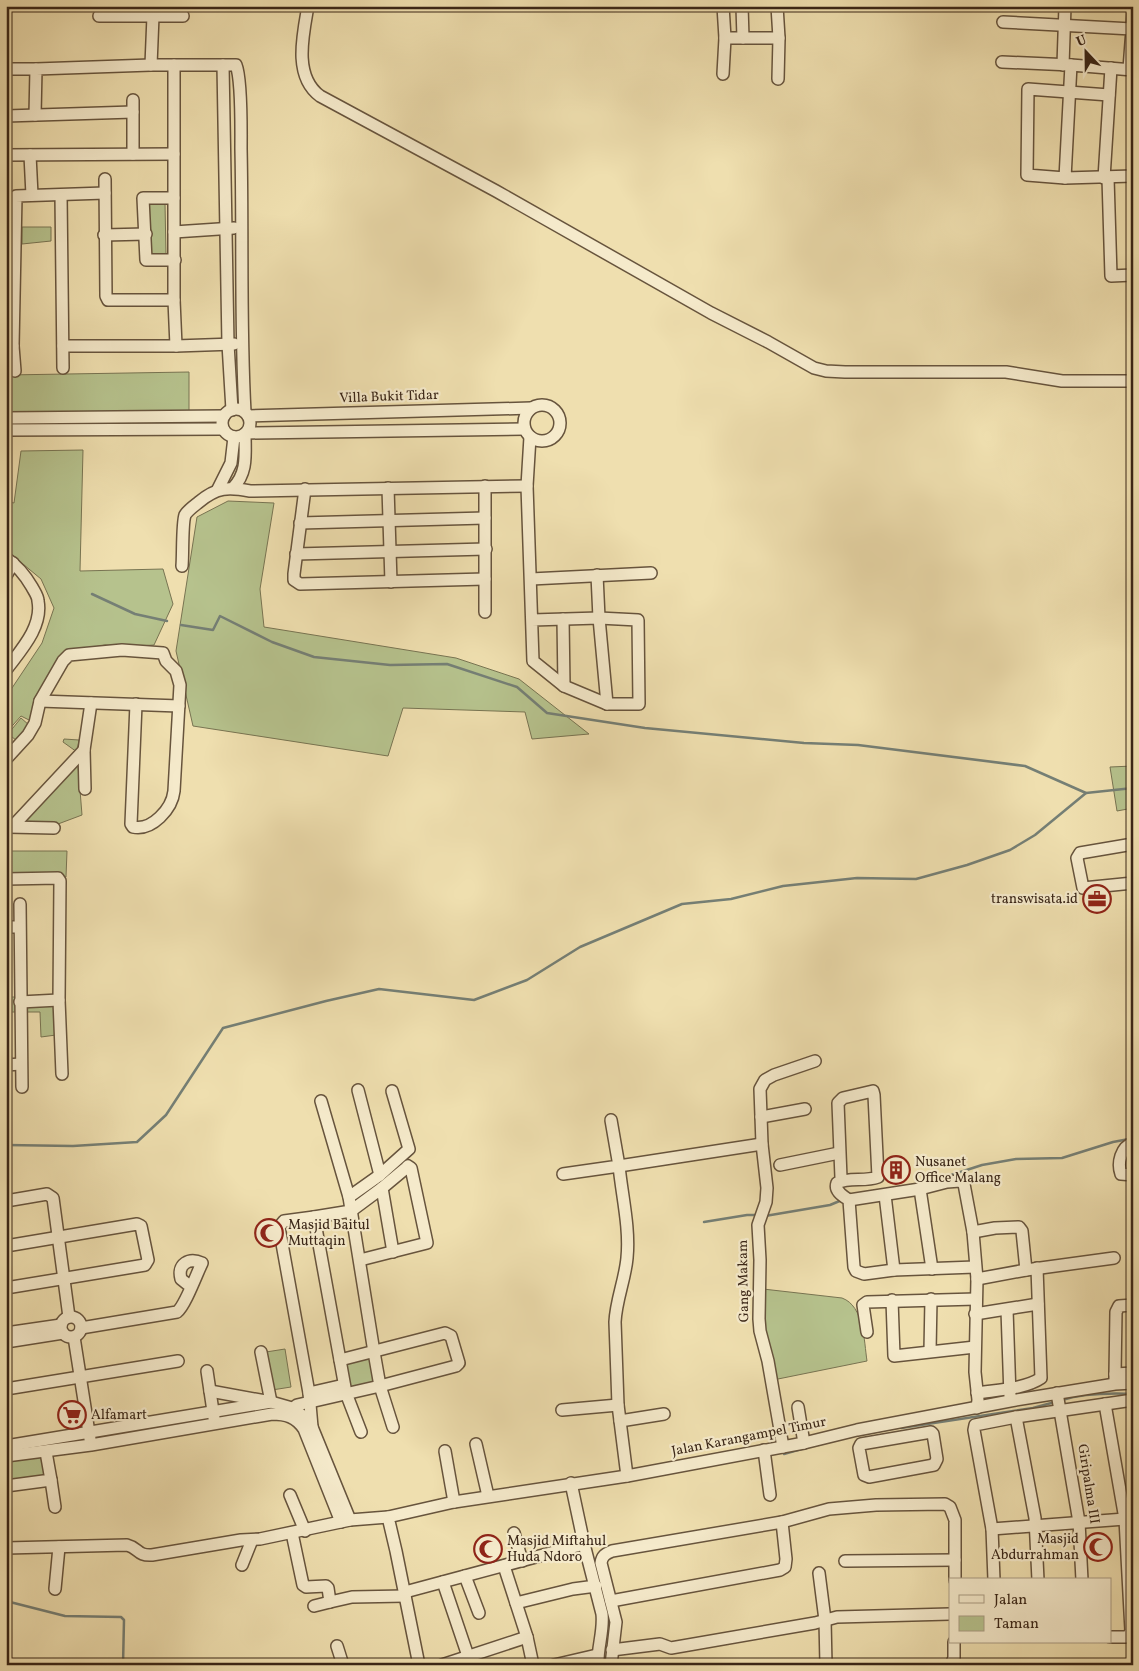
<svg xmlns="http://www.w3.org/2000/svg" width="1139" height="1671" viewBox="0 0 1139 1671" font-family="Vollkorn,serif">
<rect width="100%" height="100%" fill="#efdfaf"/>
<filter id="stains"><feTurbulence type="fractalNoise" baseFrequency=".004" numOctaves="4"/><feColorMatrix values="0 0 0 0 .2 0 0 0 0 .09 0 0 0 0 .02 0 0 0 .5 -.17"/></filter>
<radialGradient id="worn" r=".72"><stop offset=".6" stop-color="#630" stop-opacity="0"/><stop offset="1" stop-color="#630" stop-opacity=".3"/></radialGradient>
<g fill="#b6c28d" stroke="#787452">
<path d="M 149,203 L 165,203 L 166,255 L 151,254 Z"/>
<path d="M 22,227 L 51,227 L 51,241 L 22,244 Z"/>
<path d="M 189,372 L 189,411 L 6,412 L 6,375 Z"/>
<path d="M 83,450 L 80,571 L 163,569 L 173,604 L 154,645 L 123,647 L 105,645 L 66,652 L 31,721 L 21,716 L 6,733 L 6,697 L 42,643 L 54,608 L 41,579 L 6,550 L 6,501 L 14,503 L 21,451 Z"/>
<path d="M 228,501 L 274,503 L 260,589 L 264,627 L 456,658 L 519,679 L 589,734 L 532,739 L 525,712 L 403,708 L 388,756 L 193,726 L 176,651 L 197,517 Z"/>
<path d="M 21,718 L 29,725 L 16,740 L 8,734 Z"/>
<path d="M 64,739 L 79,740 L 77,752 L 63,742 Z"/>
<path d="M 78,765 L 82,815 L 58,824 L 22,822 Z"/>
<path d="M 1133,766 L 1133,808 L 1117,811 L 1110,767 Z"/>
<path d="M 6,851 L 67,851 L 66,877 L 6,876 Z"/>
<rect x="6" y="997" width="9" height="15"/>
<path d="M 55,1004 L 56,1035 L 41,1037 L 40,1012 L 22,1012 L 21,1007 Z"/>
<path d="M 763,1289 L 842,1298 C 864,1306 864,1341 867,1361 L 773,1380 L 762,1333 Z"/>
<path d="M 285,1349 L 291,1387 L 272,1390 L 266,1352 Z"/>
<path d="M 369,1357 L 374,1384 L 348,1389 L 344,1363 Z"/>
<path d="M 44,1455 L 47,1477 L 6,1481 L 6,1459 Z"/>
</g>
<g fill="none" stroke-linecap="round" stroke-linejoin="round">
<g stroke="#757f75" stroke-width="2.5">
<path d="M 851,6 L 856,8 L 873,6"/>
<path d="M 92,594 L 135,614 L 167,621"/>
<path d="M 181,625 L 213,630 L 220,616 L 272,642 L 314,657 L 390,665 L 447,664 L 517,687 L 547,713 L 645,728 L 804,743 L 858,745 L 1025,766 L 1086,793 L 1133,788"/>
<path d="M 6,1145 L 73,1146 L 137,1142 L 166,1115 L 223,1028 L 326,1001 L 379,989 L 474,1000 L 527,980 L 580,947 L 682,904 L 731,899 L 783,886 L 857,878 L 916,879 L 967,865 L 1010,850 L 1035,835 L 1086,793"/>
<path d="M 945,1177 L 982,1165 L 1016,1159 L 1062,1158 L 1113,1142 L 1129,1139"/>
<path d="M 765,1216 L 830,1205 L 842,1200"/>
<path d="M 704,1222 L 747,1215 L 757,1215"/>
<path d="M 1062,1400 C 1085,1393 1110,1393 1133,1394"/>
<path d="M 901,1428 L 1033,1408 L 1055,1402"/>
<path d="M 784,1454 L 805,1448"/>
<path d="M 6,1601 L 65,1616 L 121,1617 L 124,1620 L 123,1665"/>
</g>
<defs>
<g id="minor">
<path d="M 308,6 C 303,35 293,76 320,96 L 496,191 L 711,313 L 768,342 L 814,368 L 826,371 L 845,372 L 1006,372 L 1062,381 L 1133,381"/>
<path d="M 723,6 L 725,38 L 723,74"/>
<path d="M 742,6 L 743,38"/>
<path d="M 777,6 L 779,38 L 778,79"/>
<path d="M 99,16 L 183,16"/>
<path d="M 1003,22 L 1132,29 L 1129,69"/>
<path d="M 1132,29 L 1133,13"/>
<path d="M 725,38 L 779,38"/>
<path d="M 1002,62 L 1071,65"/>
<path d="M 151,65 L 153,16"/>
<path d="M 174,65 L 174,300"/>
<path d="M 223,65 L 228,344 L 232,410"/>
<path d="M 1063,65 L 1065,6"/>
<path d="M 6,69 L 36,69"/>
<path d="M 1133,70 L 1071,65 L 1065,178 L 1133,176"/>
<path d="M 35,115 L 36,69 L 151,65 L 236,65 C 242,80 241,130 241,149 C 243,237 240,324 245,412"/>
<path d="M 6,116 L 133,112"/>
<path d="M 133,154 L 133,100"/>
<path d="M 6,155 L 174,154"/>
<path d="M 30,155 L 32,195"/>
<path d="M 1065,178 L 1027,175 L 1028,89 L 1109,95"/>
<path d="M 1104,178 L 1111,68"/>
<path d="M 1108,178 L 1111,276 L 1133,275"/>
<path d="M 61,195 L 63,368"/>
<path d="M 174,198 L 143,198 L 146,260 L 175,260"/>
<path d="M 174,232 L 234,228"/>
<path d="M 104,235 L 146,234"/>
<path d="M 6,346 L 13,346 L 16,196 L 105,193"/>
<path d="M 13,346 L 15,371"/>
<path d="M 63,346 L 176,346 L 174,300 L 108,300 L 106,296 L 105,179"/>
<path d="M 176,346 L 234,344"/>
<circle cx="542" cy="423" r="18"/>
<circle cx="236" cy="423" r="14"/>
<path d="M 248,416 L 531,408"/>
<path d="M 6,418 L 224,416"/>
<path d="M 6,430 L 223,429"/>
<path d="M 246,433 L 524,429"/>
<path d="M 530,437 L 527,486 L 533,661 L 564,686 L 607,704 L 639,704 L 638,620 L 599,618 L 532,620"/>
<path d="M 233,488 C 248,472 245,455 245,434"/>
<path d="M 388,488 L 391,582"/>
<path d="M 218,489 L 231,463 L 234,437"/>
<path d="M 305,489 L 294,574 L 294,580 L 300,584 L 485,579"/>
<path d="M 300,523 L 485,518"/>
<path d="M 296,554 L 486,549"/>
<path d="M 6,558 C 18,566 25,575 32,587 C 34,591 38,596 38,601 C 43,627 20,651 6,670"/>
<path d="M 182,566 C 183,556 182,523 185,515 C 188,510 194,506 199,502 C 217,487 228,487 250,491 L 527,486"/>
<path d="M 597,575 L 599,618 L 607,704"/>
<path d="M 6,576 L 13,563"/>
<path d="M 531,579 L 651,573"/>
<path d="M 485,612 L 485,486"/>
<path d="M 563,619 L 564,686"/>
<path d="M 40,701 L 179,706"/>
<path d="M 6,759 L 28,735 L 35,723 L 40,701 L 63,661 L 69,655 L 122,650 L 163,653 L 166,661 L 176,671 L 180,685 L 174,791 C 172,809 152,831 133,827 L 131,824 L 136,704"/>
<path d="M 85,789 L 84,750 L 91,703"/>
<path d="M 13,826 L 84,750"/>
<path d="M 8,827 L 54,828"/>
<path d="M 1133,844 L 1080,853 L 1077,858 L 1083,888 L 1133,883"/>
<path d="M 6,879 L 58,878 L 60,881 L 59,1000 L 62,1074"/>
<path d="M 20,904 L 22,1087"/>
<path d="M 6,927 L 19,927"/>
<path d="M 20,1002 L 59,1000"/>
<path d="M 6,1065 L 21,1064"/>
<path d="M 358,1090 L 380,1175"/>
<path d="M 321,1101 L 349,1197 L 374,1352 L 380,1386 L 393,1427"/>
<path d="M 761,1117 L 805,1109"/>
<path d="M 1133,1143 C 1121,1147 1117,1163 1121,1174 L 1133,1175"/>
<path d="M 780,1165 L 839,1153"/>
<path d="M 563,1174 L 619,1166 L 611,1120"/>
<path d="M 842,1180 L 841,1178 L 838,1103 L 843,1098 L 873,1091 L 874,1095 L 878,1177 C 865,1182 849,1177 837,1183 C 834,1191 843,1196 849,1200 L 854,1267 L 856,1271 L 864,1274 L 894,1270 L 975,1267"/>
<path d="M 920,1189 L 932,1269"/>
<path d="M 885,1195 L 894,1270"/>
<path d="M 349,1197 L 380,1175 L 409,1149 L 392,1091"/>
<path d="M 849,1200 L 920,1189 L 947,1182 L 960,1181 L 964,1184 L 973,1232 L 977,1279 L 975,1372 L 978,1400 L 977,1408"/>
<path d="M 6,1201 L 47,1194 L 53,1198 L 69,1317"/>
<path d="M 973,1232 L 995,1228 L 1019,1227 L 1022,1231 L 1026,1270"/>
<path d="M 6,1246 L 137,1224 L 141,1226 L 148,1260 L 145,1265 L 6,1288"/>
<path d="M 360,1260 L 427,1243 L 411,1168 L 408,1166 L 406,1168 L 382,1188"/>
<path d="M 977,1279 L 1026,1270 L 1114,1258"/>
<path d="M 892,1300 L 894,1356 L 975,1347"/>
<path d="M 1007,1310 L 1010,1396"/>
<path d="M 975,1314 L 1038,1304"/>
<circle cx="71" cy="1327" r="10"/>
<path d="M 81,1328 L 177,1312 C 185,1306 197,1273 202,1263 C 189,1257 177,1264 181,1279 L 191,1287"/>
<path d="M 867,1332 L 863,1305 L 867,1302 L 976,1299"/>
<path d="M 6,1333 L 61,1325"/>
<path d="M 74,1337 L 90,1439"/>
<path d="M 6,1342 L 63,1333"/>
<path d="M 930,1351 L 931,1299"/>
<path d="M 207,1371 L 214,1418"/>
<path d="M 1115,1374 L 1116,1312 L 1119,1306 L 1133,1305"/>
<path d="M 1115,1379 L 1115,1374 L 1133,1373"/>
<path d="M 6,1389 L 178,1361"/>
<path d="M 210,1391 L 271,1402 L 261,1352"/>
<path d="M 309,1393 L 344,1385"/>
<path d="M 977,1393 C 996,1390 1025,1389 1041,1378 L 1037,1268"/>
<path d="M 1057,1393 L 1079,1522 L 1082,1580"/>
<path d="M 1105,1404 L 1125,1519 L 1131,1631 L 1129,1635 L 1126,1637 L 1110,1637"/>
<path d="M 798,1407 L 804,1443"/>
<path d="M 562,1410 L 618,1405"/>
<path d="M 290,1411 L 297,1405 L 380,1386 L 456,1366 L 459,1363 L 451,1336 L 445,1333 L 340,1360"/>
<path d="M 1016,1417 L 1035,1518 L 1038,1580"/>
<path d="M 620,1421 L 664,1414"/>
<path d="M 312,1427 L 309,1393 L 279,1227 L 284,1221 L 314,1217"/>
<path d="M 361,1432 L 346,1393 L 314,1217 L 351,1211 L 382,1188 L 393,1252"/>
<path d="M 931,1432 L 933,1434 L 937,1459 L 934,1465 L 869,1477 L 864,1475 L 859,1448 L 861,1444 Z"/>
<path d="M 476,1444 L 488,1496"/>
<path d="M 6,1446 L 271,1402 L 292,1408 L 307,1419 L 312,1427 L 350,1520"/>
<path d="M 783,1447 L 768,1361 L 760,1331 L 759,1319 L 760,1260 L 758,1225 L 766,1202 L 767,1188 L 762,1144 L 760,1089 L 765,1080 L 774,1075 L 815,1061"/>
<path d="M 764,1450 L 770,1495"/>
<path d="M 445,1451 L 454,1502"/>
<path d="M 6,1456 L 91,1445 L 272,1414 C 286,1414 296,1417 304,1429 L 341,1522"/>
<path d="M 627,1476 L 618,1405 L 615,1322 C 616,1300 625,1280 627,1258 C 630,1228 622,1196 619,1166 L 762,1144"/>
<path d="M 51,1480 L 55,1507"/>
<path d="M 571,1483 L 584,1544 L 602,1614 C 604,1631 597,1648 598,1665"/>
<path d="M 6,1486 L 51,1480 L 46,1452"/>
<path d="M 290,1495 L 305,1531"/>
<path d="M 992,1529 L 1125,1519"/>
<path d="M 292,1533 L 303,1585 L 306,1587 L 326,1586 L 328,1588 L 330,1602 L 352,1597 L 405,1596"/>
<path d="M 514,1533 L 522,1561"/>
<path d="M 6,1548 L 127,1545 C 139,1548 137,1556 152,1555 L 241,1540 L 260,1539 L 350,1520 L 388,1517"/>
<path d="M 845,1561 L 955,1560"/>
<path d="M 242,1565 L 252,1540"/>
<path d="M 504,1566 L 527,1637 L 533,1665"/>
<path d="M 819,1573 L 825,1620 L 826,1665"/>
<path d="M 465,1576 L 479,1613"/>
<path d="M 994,1580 L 992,1529 L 974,1430 L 975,1425 L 1016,1417 L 1133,1400"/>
<path d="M 443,1582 L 468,1656"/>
<path d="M 55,1589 L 59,1547"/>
<path d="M 405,1592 L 584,1544"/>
<path d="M 611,1601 L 780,1570 L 785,1567 L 786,1559 L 782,1522"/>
<path d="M 516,1603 L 573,1589 L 596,1586"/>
<path d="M 314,1606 L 330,1602"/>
<path d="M 337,1646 L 343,1665"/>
<path d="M 612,1650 L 660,1644 L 671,1648 L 815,1623 L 837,1617 L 950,1614"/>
<path d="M 419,1665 L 396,1551 L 388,1517 L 454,1502 L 627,1476 L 804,1443 L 857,1430 L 1010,1401 L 1115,1384 L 1133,1383"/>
<path d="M 442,1665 L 527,1637"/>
<path d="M 554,1665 L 597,1655"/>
<path d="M 611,1665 L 616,1622 L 601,1563 C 602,1556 605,1554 612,1551 L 782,1522 L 829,1509 L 876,1505 L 945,1504 L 950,1507 L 955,1520 L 955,1580"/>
<path d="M 951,1665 L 954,1658 L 954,1642"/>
</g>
</defs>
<use href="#minor" stroke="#67543d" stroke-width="14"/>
<use href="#minor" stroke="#f5eacb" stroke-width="11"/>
</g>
<defs>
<symbol id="office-ring" viewBox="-11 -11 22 22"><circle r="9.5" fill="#f5eacb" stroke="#8f2418" stroke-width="1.5"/><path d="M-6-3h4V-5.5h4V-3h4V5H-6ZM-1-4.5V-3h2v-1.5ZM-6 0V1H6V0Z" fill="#8f2418"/></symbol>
<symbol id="building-ring" viewBox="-11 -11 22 22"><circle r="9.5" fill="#f5eacb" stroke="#8f2418" stroke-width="1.5"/><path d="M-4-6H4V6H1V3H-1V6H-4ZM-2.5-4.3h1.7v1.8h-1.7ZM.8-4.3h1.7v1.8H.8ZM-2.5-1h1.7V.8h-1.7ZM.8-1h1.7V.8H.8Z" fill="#8f2418"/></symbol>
<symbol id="mosque-ring" viewBox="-11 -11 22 22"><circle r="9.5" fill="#f5eacb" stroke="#8f2418" stroke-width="1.5"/><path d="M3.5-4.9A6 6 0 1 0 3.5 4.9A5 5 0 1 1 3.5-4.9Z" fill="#8f2418"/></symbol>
<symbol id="supermarket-ring" viewBox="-11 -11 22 22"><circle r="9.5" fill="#f5eacb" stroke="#8f2418" stroke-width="1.5"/><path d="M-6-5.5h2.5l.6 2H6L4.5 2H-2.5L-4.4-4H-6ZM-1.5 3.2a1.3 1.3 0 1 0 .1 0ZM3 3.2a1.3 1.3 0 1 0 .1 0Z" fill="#8f2418"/></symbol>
</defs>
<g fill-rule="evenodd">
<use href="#office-ring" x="1081" y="883" width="32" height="32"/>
<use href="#building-ring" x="880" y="1154" width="32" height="32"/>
<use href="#mosque-ring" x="253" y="1217" width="32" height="32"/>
<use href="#supermarket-ring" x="56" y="1399" width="32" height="32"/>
<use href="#mosque-ring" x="1082" y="1531" width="32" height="32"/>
<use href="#mosque-ring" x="472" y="1533" width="32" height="32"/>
</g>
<g text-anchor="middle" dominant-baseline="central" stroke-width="4.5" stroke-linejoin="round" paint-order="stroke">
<g font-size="14" fill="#3a2617" stroke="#f5eacb">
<text transform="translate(389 397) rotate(-2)">Villa Bukit Tidar</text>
<text transform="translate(744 1281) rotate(-91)">Gang Makam</text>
<text transform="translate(749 1437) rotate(-11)">Jalan Karangampel Timur</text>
<text transform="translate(1088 1484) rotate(81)">Giripalma III</text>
</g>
<g font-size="14" fill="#3a2617" stroke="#f5eacb" text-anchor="start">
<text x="1078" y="899" text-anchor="end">transwisata.id</text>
<text x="915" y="1162">Nusanet<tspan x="915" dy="16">Office Malang</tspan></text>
<text x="288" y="1225">Masjid Baitul<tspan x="288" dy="16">Muttaqin</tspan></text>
<text x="91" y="1415">Alfamart</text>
<text x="1079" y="1539" text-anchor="end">Masjid<tspan x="1079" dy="16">Abdurrahman</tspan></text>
<text x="507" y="1541">Masjid Miftahul<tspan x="507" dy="16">Huda Ndoro</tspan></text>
</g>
</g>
<rect width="1139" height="1671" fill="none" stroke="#efdfaf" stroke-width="25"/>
<rect x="8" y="8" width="1124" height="1656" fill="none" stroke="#3a2617" stroke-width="2.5"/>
<rect x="12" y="12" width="1114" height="1646" fill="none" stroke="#3a2617"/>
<rect x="949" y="1578" width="162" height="65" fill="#f5eacb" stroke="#aa9c83"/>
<rect x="959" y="1595" width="25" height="8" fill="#f5eacb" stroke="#aa9c83"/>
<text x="994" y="1604" font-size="15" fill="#3a2617">Jalan</text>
<rect x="959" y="1616" width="25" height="15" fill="#b6c28d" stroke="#aa9c83"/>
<text x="994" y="1628" font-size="15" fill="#3a2617">Taman</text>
<g transform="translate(1086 52) rotate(338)" stroke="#f5eacb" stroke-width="4" paint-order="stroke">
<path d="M0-4L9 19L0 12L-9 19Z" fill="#3a2617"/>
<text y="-8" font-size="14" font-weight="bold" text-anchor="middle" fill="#3a2617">U</text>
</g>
<rect width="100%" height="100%" filter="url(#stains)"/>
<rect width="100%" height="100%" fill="url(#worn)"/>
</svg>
